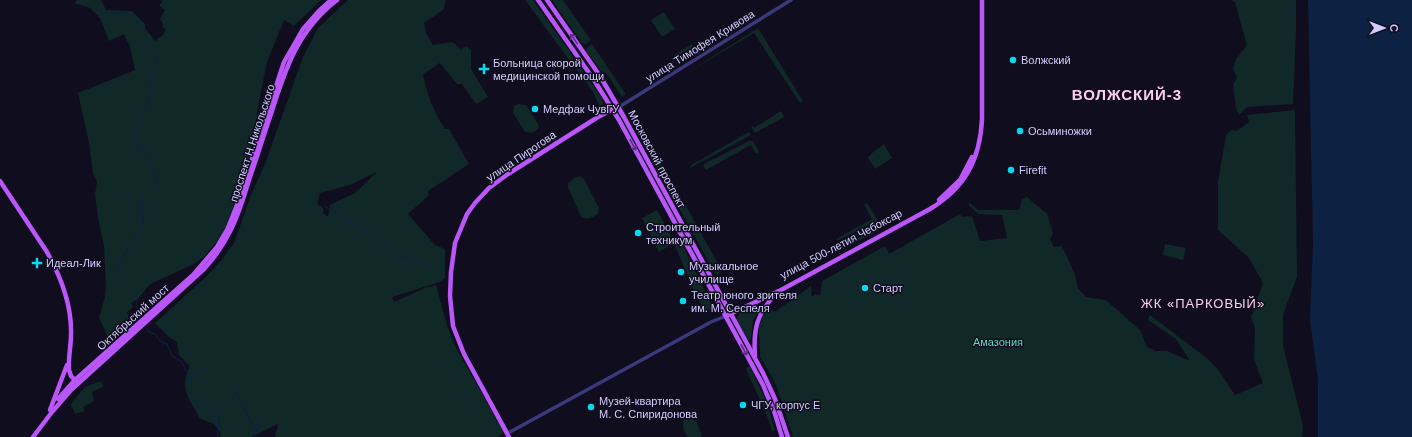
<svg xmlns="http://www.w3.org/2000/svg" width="1412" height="437" viewBox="0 0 1412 437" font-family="Helvetica,sans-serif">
<rect width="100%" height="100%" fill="#100d1e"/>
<g fill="#102827" fill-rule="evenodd">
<path d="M 77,0 L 101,0 L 106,10 L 132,11 L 145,24 L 145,28 L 155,41 L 162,36 L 166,30 L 162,26 L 163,24 L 160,19 L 165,10 L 159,6 L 163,0 L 321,0 L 294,26 L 284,20 L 267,62 L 260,96 L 253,141 L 244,175 L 232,210 L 222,235 L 204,257 L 192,265 L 150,284 L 138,299 L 131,303 L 133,307 L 127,312 L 128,315 L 128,325 L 110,342 L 99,318 L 105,297 L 106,287 L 104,246 L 98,218 L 95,194 L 97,182 L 93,173 L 89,143 L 78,93 L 135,70 L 130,47 L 124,34 L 109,41 L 100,18 L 90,8 L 74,3 Z"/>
<path d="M 348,0 L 446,0 L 443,10 L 424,23 L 426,33 L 433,45 L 452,42 L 461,49 L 466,46 L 471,50 L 471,69 L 488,97 L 476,104 L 462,84 L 457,84 L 440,63 L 423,74 C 427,95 434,112 445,129 L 449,129 L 469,164 L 428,191 L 428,196 L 408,214 L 435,245 L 445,249 L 445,278 L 440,282 L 392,297 L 394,302 L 425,288 L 436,285 L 447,325 L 455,346 L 504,433 L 497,437 L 275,437 L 278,424 L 251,437 L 220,437 L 221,433 L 214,424 L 199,418 C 197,411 193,407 190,401 C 183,388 184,378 190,366 L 179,355 L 177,342 L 169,337 L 155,323 L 205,278 L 220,262 L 234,243 L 251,195 L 265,164 L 303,57 L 318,28 ZM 377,172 L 355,193 L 330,205 L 328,217 L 323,213 L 323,208 L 317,204 L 320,193 L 350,185 Z"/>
<path d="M 525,0 L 533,0 L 602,98 L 603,104 L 600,107 L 593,92 Z"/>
<path d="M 552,0 L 563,0 L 590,39 L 590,41 L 585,44 L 582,43 Z"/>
<path d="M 1231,0 L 1296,0 L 1296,30 L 1293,104 L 1247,107 L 1239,115 L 1236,109 L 1233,85 L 1237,78 L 1233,69 L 1236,59 L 1247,45 L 1235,2 Z"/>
<path d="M 664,12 L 675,29 L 662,37 L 651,20 Z"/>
<path d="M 758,28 L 803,101 L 800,103 L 754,33 L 682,76 Z"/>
<path d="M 592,44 L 625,93 L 625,95 L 622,97 L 606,73 L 601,71 L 586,51 L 587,48 Z"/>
<path d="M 692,44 L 694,53 L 678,62 L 674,55 Z"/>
<path d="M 519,104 L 526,105 L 538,124 L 539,127 L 537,130 L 531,133 L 525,132 L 513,113 L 514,106 Z"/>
<path d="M 1295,110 L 1297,277 L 1283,315 L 1283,346 L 1303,426 L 1302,437 L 793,437 L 776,385 L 760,356 L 759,327 L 766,311 L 776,311 L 811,286 L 812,297 L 815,294 L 820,295 L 822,281 L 885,246 L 889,254 L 960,214 L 962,217 L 972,216 L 980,241 L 1007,238 L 1002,215 L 978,214 L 969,205 L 969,202 L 978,210 L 1019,210 L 1022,199 L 1027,197 L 1047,214 L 1053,233 L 1050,239 L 1054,247 L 1062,246 L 1075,274 L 1078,288 L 1086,297 L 1106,300 L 1140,330 L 1147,347 L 1156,351 L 1167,351 L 1190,361 L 1176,339 L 1148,320 L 1150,315 L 1208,359 L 1217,368 L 1235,395 L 1263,383 L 1254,360 L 1255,327 L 1251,318 L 1263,283 L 1249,258 L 1218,230 L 1218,182 L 1226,135 L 1231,130 L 1237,131 L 1249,122 L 1247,115 Z"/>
<path d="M 781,111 L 784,117 L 755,133 L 751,127 L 753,126 L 754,128 Z"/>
<path d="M 634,112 L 722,271 L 716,275 L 628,116 Z"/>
<path d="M 618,113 L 619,113 L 622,118 L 725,309 L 724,310 Z"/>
<path d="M 749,132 L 751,135 L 690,168 L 690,167 L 691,165 Z"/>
<path d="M 749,141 L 753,141 L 759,152 L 756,154 L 751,145 L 706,170 L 703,165 L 704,164 Z"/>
<path d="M 884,144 L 892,158 L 875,169 L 868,158 L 872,153 Z"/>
<path d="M 580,176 L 584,179 L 599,208 L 598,213 C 593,218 588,220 581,217 L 568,187 L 568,183 L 574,178 Z"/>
<path d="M 867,203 L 879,222 L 874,222 L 837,241 L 836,239 L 872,219 L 864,205 Z"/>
<path d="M 657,210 L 674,242 L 680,240 L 713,307 L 705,312 L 693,289 L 674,243 L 659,252 L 642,218 Z"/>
<path d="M 880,226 L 879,230 L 842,250 L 841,249 L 842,247 Z"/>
<path d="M 1165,244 L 1186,248 L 1183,260 L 1163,255 Z"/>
<path d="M 756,304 L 758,304 L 760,309 L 753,321 L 751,338 L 749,341 L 736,320 C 739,311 748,308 756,304 Z"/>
<path d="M 750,366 L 767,403 L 775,430 L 773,431 L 772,431 L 765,410 L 747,372 L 746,368 Z"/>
<path d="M 100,381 L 104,386 L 92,392 L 94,401 L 83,407 L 85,411 L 75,414 L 71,404 L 85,387 Z"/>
<path d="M 688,417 C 698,418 699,429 702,437 L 687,437 C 684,429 679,422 688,417 Z"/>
</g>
<path fill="#0d2242" d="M 1308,0 L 1412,0 L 1412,437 L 1318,437 L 1318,379 L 1310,320 L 1313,243 Z"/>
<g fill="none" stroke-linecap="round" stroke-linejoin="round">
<g stroke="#0d2242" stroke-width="1">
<path d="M 97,0 L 102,12 L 127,13 L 133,15 L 138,24 L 145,30 L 146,40 L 156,54 L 158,68 L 150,77 L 153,89 L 135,132 L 147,159 L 154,169 L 156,188 L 142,199 L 143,223 L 118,265 L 120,276 C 149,292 130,302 141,320"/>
<path d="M 1286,11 L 1295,10"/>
<path d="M 324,206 L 365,231 L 374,232 L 391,255 L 421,261 L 432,267"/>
<path d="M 145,326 L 149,332 L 155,334 L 160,341 L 167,344 L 172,356 L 181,361 L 191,379 L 191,393 L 197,404 L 219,416 L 218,437"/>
<path d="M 191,378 L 208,366"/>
<path d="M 234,390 L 256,430"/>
<path d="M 255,437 L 257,425 L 267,419"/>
</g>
<g stroke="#3b397c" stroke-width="3.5">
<path d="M 619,107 L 791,0"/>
<path d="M 510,432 L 711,322 L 726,316"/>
</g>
<g stroke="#ba56fa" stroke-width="4.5">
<path d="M 538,0 L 594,80 L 619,120 L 763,385 L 775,414 L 782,437"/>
<path d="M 547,0 L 600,76 L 624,117 L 763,373 L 775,399 L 788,437"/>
<path d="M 0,181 L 47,252 C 61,277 72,306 71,335 C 71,347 68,358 69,370 L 71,376 L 77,382"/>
<path d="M 939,200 L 960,180 L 972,157"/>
<path d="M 728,315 L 781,290 L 930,209 C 965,188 980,160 982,119 L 982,0"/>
<path d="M 755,356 C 753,329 757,313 776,294"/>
<path d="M 58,399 L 75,380 L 193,275 L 217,247 L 227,230 L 237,205 L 284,62 L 303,29 L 319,11 L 331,0"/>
<path d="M 50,410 L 67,365"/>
<path d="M 33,437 L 52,412 L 71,390 L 204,269 C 228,243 238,217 248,183 C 256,160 263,137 271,114 C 285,69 298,30 337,0"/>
<path d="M 509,437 L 464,354 L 453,326 L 450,296 L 451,272 L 455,243 L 467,214 L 475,203 L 489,188 L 508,174 L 598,117 L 615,108"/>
</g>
</g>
<defs><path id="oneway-shaft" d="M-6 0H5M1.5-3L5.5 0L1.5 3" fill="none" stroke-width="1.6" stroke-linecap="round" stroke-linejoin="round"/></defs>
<g stroke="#5c2e81">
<use href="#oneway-shaft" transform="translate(574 39) rotate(-125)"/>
<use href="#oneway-shaft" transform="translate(633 145) rotate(62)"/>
<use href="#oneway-shaft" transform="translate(744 350) rotate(61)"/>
</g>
<g fill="#07daee" stroke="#100d1e" stroke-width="1.5">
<circle cx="1013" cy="60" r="4"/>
<path d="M482 63h4v4h4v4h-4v4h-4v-4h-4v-4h4z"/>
<circle cx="535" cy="109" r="4"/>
<circle cx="1020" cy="131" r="4"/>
<circle cx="1011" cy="170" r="4"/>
<circle cx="638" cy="233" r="4"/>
<path d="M35 257h4v4h4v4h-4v4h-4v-4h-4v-4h4z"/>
<circle cx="681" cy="272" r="4"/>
<circle cx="865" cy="288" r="4"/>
<circle cx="683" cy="301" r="4"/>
<circle cx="743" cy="405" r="4"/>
<circle cx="591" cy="407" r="4"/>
</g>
<g text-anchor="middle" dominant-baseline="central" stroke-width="3" stroke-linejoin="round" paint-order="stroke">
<g font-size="11" fill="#d1ccfd" stroke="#100d1e">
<text transform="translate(700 46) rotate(-32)">улица Тимофея Кривова</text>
<text transform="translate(252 143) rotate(-72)">проспект Н.Никольского</text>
<text transform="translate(521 156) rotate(-34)">улица Пирогова</text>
<text transform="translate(657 159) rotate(62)">Московский проспект</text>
<text transform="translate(841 244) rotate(-28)">улица 500-летия Чебоксар</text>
<text transform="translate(133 317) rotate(-42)">Октябрьский мост</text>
</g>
<g font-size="11" fill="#d1ccfd" stroke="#100d1e" text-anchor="start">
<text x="1021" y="60">Волжский</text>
<text x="493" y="63">Больница скорой<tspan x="493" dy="13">медицинской помощи</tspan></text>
<text x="543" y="109">Медфак ЧувГУ</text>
<text x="1028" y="131">Осьминожки</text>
<text x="1019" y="170">Firefit</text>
<text x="646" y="227">Строительный<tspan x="646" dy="13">техникум</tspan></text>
<text x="46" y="263">Идеал-Лик</text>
<text x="689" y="266">Музыкальное<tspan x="689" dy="13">училище</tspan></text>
<text x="873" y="288">Старт</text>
<text x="691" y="295">Театр юного зрителя<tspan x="691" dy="13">им. М. Сеспеля</tspan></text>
<text x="599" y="401">Музей-квартира<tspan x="599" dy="13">М. С. Спиридонова</tspan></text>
<text x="751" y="405">ЧГУ, корпус Е</text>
</g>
<g font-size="11" fill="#5bdab9" stroke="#100d1e">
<text x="998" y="342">Амазония</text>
</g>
<g font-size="13" letter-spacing="1" fill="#fdceed" stroke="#100d1e">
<text x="1203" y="303">ЖК «ПАРКОВЫЙ»</text>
</g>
<g font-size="15" font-weight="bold" letter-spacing="1" fill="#fdceed" stroke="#100d1e">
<text x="1127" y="94">ВОЛЖСКИЙ-3</text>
</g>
</g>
<g transform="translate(1384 28) rotate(90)" stroke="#100d1e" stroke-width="3" paint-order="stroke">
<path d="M0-3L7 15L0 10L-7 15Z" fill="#d1ccfd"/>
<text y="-6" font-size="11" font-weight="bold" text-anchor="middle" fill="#d1ccfd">С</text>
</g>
</svg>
